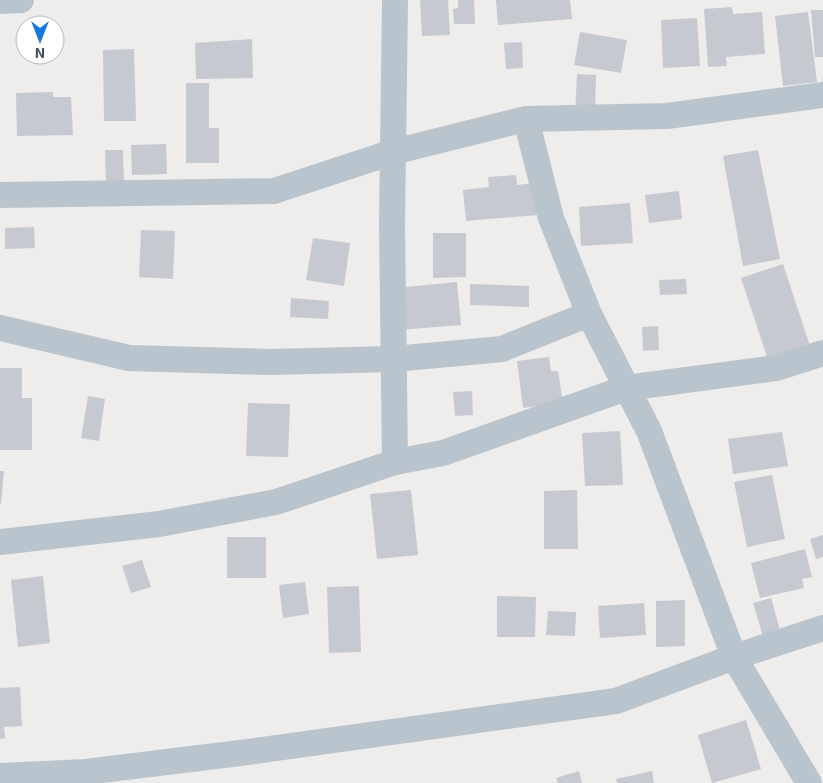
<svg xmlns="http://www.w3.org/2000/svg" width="823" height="783" viewBox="0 0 823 783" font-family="'Exo 2',sans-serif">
<rect width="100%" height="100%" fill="#efecec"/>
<g fill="#c6c9cf">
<path d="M 420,0 L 448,0 L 450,35 L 422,36 Z"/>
<path d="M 458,0 L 474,0 L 475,24 L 454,24 L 453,9 L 458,8 Z"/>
<path d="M 496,0 L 570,0 L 572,19 L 498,25 Z"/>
<path d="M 732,7 L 733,14 L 762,12 L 765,54 L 726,57 L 727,66 L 708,67 L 704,9 Z"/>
<path d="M 811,10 L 823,10 L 823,57 L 815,57 Z"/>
<path d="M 808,12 L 817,82 L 783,86 L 775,16 Z"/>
<path d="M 697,18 L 700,66 L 663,68 L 661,20 Z"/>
<path d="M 580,32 L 627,40 L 621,73 L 574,65 Z"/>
<path d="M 252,39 L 253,78 L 196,79 L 195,43 Z"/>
<path d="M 522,42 L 523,68 L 506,69 L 504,43 Z"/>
<path d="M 134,49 L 136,121 L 104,121 L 103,50 Z"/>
<path d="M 577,74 L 596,75 L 595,118 L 575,117 Z"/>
<path d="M 186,83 L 209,83 L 209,128 L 219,128 L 219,163 L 186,163 Z"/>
<path d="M 53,92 L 53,97 L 71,97 L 73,135 L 17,136 L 16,93 Z"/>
<path d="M 166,144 L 167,174 L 132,175 L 131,145 Z"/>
<path d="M 105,150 L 123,150 L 124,185 L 106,185 Z"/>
<path d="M 758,150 L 780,259 L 743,266 L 723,156 Z"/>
<path d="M 516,175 L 517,185 L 536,183 L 538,215 L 466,221 L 463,190 L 489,187 L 488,177 Z"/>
<path d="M 679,191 L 682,219 L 649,223 L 645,195 Z"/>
<path d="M 630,203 L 633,243 L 581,246 L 579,207 Z"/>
<path d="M 34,227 L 35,248 L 5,249 L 5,228 Z"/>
<path d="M 141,230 L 175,231 L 173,279 L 139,277 Z"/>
<path d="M 433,233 L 466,233 L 466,277 L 433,278 Z"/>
<path d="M 313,238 L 350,243 L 344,286 L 306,280 Z"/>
<path d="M 783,264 L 810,346 L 768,360 L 741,278 Z"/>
<path d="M 686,279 L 687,294 L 660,295 L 659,280 Z"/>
<path d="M 457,282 L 461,325 L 400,330 L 396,288 Z"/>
<path d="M 470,284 L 529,286 L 529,307 L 470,305 Z"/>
<path d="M 291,298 L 329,301 L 328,319 L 290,317 Z"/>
<path d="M 658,326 L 659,350 L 643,351 L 642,327 Z"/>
<path d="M 549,357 L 551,371 L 558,371 L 563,403 L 523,408 L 517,361 Z"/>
<path d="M 0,368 L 22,368 L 22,398 L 32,398 L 32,450 L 0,450 Z"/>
<path d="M 472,391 L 473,415 L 455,416 L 453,392 Z"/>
<path d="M 88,396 L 105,399 L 99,441 L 81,438 Z"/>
<path d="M 248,403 L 290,404 L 288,457 L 246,456 Z"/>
<path d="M 620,431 L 623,485 L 585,486 L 582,433 Z"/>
<path d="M 782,432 L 788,466 L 733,474 L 728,439 Z"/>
<path d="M 0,471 L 4,471 L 1,504 L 0,504 Z"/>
<path d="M 772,475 L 785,539 L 747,547 L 734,482 Z"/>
<path d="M 411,490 L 418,555 L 377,559 L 370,494 Z"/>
<path d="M 577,490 L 578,549 L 544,549 L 544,491 Z"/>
<path d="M 823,535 L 823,557 L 816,559 L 810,539 Z"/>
<rect x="227" y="537" width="39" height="41"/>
<path d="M 805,549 L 812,577 L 802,579 L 804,588 L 760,598 L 751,563 Z"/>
<path d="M 142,560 L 151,587 L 131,593 L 122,566 Z"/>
<path d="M 43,576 L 50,643 L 18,647 L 11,580 Z"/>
<path d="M 305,582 L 309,614 L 283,618 L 279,585 Z"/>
<path d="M 359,586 L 361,652 L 329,653 L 327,587 Z"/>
<path d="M 497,596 L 536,597 L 535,637 L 497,637 Z"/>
<path d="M 771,598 L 785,648 L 768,653 L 753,603 Z"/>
<path d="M 685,600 L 685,646 L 656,647 L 656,601 Z"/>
<path d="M 644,603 L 646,635 L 600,638 L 598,606 Z"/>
<path d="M 548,611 L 576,612 L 575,636 L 546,635 Z"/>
<path d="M 20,687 L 22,726 L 4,727 L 5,738 L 0,739 L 0,688 Z"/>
<path d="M 746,720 L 761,769 L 712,783 L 698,735 Z"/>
<path d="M 579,771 L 582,783 L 558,783 L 556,778 Z"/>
<path d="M 652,771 L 654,783 L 617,783 L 616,779 Z"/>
</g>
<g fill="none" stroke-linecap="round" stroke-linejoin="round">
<g stroke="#bac4cc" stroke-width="26">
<path d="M 0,1 L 21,0"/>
<path d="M 526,119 L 551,218 L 589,314 L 649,431 L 734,657 L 809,783"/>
<path d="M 0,195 L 274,191 L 393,152 L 526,119 L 667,116 L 823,95"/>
<path d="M 0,328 L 129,358 L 269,362 L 394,359 L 502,349 L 589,314"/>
<path d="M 395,462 L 392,225 L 395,0"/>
<path d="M 0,542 L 159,524 L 276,502 L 395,462 L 443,453 L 626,388 L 776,368 L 823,353"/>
<path d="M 0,776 L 86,772 L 240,753 L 616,701 L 734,657 L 823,628"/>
</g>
</g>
<g transform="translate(40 40) rotate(180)"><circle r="24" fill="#ffffff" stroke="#b4b9bd"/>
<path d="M0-4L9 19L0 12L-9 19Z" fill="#1778de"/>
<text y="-8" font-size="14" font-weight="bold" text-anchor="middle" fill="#445059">N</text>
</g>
</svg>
